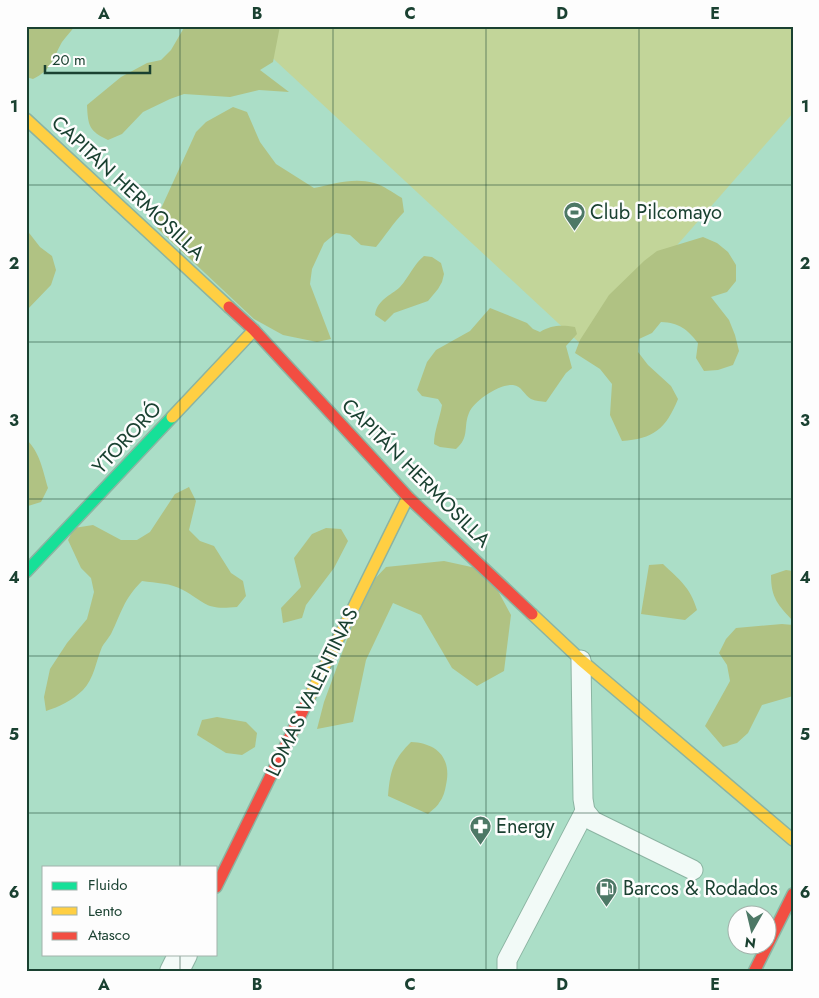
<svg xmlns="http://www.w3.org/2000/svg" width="819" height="998" viewBox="0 0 819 998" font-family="Jost,sans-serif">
<rect width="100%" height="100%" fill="#abdec7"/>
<path fill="#c2d599" d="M 238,26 L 793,26 L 793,113 L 586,349 Z"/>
<g fill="#b0c283">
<path d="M 26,26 L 75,26 C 71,31 66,37 62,42 C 53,58 52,70 33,79 L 26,77 Z"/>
<path d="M 185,26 L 280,26 L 273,62 L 260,70 L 289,92 L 259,90 L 230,97 L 184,94 L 170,99 L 143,112 L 122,134 L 108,140 C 89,131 88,126 87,105 L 121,77 L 147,63 L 161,60 L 171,50 Z"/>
<path d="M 233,107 L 247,112 L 260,142 L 276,164 L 314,188 C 333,184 354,177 374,183 C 383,185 393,193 402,198 L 404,212 C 393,223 386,235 376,247 L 361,245 L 350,235 L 336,233 L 324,243 L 312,269 L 310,284 L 331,339 L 317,342 L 283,335 L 254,319 L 157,228 L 159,213 L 196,132 L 206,122 Z"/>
<path d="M 26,229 L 40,247 L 52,256 L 56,270 L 51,285 L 26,311 L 26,261 L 28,260 L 26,255 Z"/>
<path d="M 703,237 L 717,243 L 728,252 L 736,265 L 736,281 L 727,292 L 711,297 L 729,320 L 735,335 L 739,351 L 733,365 L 718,370 L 704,371 L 696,358 L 698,343 C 687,329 680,323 661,322 L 652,333 L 639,339 L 638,352 L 648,365 L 671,386 L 678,399 C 666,429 653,439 622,441 L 610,415 L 612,384 L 600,369 L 575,353 L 580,340 L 609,295 L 644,261 L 657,251 Z"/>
<path d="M 424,256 L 432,257 L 441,263 L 444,274 L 442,282 L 438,289 L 428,301 L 394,313 L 385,322 L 375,315 C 377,300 390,296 400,287 C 409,277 414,264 424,256 Z"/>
<path d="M 490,308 L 527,323 L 533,329 L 540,332 C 552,325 561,325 575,327 L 577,334 L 566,346 L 572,368 L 566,373 L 546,402 C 541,401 535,401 531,399 C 524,395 522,386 513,385 C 499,384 474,401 469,413 C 463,427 470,437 456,449 L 440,447 L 434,444 C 434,431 440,418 442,405 L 438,399 L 422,396 L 417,390 L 427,362 L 436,350 L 470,331 Z"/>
<path d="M 26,439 C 40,452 43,471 48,488 L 41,502 L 28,506 L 26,506 Z"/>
<path d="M 189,487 L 196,501 L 189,530 L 200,541 L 214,546 L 231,573 L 243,581 L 246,596 L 237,607 C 205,610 208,604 183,590 C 171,583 156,583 142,581 C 123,600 122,612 111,634 C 108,639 104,643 102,647 C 96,661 94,679 83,690 C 73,700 59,707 46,711 L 44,697 L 50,669 L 67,643 L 87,619 L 94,592 L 91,578 L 81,568 L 68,540 L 74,528 L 93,525 L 121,540 L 137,540 L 150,532 L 175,494 Z"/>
<path d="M 326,528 L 341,529 L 348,541 L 334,568 L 306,605 L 302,618 L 283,623 L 281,608 L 301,587 L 294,558 L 312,534 Z"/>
<path d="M 444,561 L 476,568 L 497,589 L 511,615 L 504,671 L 477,686 L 452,668 L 421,615 L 393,603 L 366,660 L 353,722 L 317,729 L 324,702 L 366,588 L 386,567 Z"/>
<path d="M 663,564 C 680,580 690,587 697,610 L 685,620 L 641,614 L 649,565 Z"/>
<path d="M 786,570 L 793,571 L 793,621 C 778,605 771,598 771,575 Z"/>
<path d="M 782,624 L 793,625 L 793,696 L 762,705 L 748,733 L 737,743 L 723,747 L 705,726 L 730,681 L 727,665 L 719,653 L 726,639 L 736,628 Z"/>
<path d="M 217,717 L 246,722 L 257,733 L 255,747 L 242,755 L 226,753 L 197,735 L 202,720 Z"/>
<path d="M 411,742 C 437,743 452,758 446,785 C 445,791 443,798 439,803 C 437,807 432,810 428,814 L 388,796 C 390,771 393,760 411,742 Z"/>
</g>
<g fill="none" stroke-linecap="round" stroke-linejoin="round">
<defs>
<g id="lane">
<path d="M 581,660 L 583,799 L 585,811 L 593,821 L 693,870"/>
<path d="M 507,972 L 507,960 L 585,811"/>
</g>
<path id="street" d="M 174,972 L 183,954"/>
<path id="fast" d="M 26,572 L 172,417"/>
<g id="slow">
<path d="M 26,119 L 229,307"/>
<path d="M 172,417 L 254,330"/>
<path d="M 532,614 L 581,660 L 793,840"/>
<path d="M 307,702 L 408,497"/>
</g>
<g id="jam">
<path d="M 229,307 L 254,330 L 408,497 L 532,614"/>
<path d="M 216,887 L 307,702"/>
<path d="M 754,972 L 793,894"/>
</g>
</defs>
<use href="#lane" stroke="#8bb4a2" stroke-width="21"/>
<use href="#street" stroke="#8bb4a2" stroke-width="30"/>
<use href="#fast" stroke="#8bb4a2" stroke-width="14"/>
<use href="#slow" stroke="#8bb4a2" stroke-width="14"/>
<use href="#jam" stroke="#8bb4a2" stroke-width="14"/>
<use href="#lane" stroke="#f2faf7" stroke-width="19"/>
<use href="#street" stroke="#f2faf7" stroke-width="28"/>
<use href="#fast" stroke="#16e098" stroke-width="11"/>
<use href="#slow" stroke="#ffcf43" stroke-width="11"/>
<use href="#jam" stroke="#f24e42" stroke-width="11"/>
</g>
<path fill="none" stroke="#1a4131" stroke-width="1" stroke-opacity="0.55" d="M 180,26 L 180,867M 333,26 L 333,972M 486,26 L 486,972M 639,26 L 639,972M 26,185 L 793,185M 26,342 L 793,342M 26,499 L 793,499M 26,656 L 793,656M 26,813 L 793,813M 180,954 L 180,972"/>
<defs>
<symbol id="stadium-pin" viewBox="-11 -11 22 30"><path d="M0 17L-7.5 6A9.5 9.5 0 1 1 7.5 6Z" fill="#4d7866" stroke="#fdfdfd"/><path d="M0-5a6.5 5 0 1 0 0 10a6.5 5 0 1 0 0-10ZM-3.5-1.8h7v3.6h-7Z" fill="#fff"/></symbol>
<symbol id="pharmacy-pin" viewBox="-11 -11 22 30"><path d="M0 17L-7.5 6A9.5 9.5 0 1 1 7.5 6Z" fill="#4d7866" stroke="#fdfdfd"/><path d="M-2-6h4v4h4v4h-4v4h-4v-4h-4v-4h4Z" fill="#fff"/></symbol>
<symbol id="fuel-pin" viewBox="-11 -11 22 30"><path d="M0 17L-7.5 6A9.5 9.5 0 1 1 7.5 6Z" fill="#4d7866" stroke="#fdfdfd"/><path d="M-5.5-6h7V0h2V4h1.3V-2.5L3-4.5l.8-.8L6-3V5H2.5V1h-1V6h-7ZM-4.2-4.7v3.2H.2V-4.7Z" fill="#fff"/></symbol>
</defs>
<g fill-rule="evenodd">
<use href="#stadium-pin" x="562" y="200" width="25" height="34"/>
<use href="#pharmacy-pin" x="468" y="814" width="25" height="34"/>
<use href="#fuel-pin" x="594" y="876" width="25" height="34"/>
</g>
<g text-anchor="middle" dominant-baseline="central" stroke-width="5" stroke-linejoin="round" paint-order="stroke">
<g font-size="20" fill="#1a4131" stroke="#fdfdfd">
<text transform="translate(128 188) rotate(43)">CAPITÁN HERMOSILLA</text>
<text transform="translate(127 438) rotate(-47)">YTORORÓ</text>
<text transform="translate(416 473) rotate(45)">CAPITÁN HERMOSILLA</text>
<text transform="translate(312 692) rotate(-64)">LOMAS VALENTINAS</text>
</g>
<g font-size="20" fill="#1a4131" stroke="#fdfdfd" text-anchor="start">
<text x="590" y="212">Club Pilcomayo</text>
<text x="496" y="826">Energy</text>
<text x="623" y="888">Barcos &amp; Rodados</text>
</g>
</g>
<rect width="819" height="998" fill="none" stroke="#fdfdfd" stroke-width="55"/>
<rect x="42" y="866" width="175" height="90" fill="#fdfdfd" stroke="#a2b2ab"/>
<rect x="52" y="882" width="25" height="8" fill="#16e098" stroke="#a2b2ab"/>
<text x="88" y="890" font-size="15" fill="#1a4131">Fluido</text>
<rect x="52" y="907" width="25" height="8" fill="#ffcf43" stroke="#a2b2ab"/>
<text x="88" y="916" font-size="15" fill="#1a4131">Lento</text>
<rect x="52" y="932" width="25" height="8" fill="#f24e42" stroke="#a2b2ab"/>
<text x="88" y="940" font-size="15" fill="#1a4131">Atasco</text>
<g transform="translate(752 930) rotate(188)"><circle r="24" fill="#fdfdfd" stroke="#a2b2ab"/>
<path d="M0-4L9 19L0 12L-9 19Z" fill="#4d7866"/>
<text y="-8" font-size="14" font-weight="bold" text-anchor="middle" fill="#1a4131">N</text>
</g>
<path d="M45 65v8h105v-8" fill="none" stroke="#1a4131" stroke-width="2.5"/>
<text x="52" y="65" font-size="15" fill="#1a4131" stroke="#fdfdfd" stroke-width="4" paint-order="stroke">20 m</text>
<rect x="28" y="28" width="764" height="942" fill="none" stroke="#1a4131" stroke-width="2"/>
<g font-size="16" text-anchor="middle" font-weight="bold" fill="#1a4131">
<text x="104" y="19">A</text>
<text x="257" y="19">B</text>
<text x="410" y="19">C</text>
<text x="562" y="19">D</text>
<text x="715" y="19">E</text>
<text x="14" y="112">1</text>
<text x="805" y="112">1</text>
<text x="14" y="269">2</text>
<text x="805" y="269">2</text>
<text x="14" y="426">3</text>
<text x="805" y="426">3</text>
<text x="14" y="583">4</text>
<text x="805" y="583">4</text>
<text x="14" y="740">5</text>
<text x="805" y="740">5</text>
<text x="14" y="898">6</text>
<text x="805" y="898">6</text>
<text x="104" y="990">A</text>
<text x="257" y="990">B</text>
<text x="410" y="990">C</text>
<text x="562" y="990">D</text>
<text x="715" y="990">E</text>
</g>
</svg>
